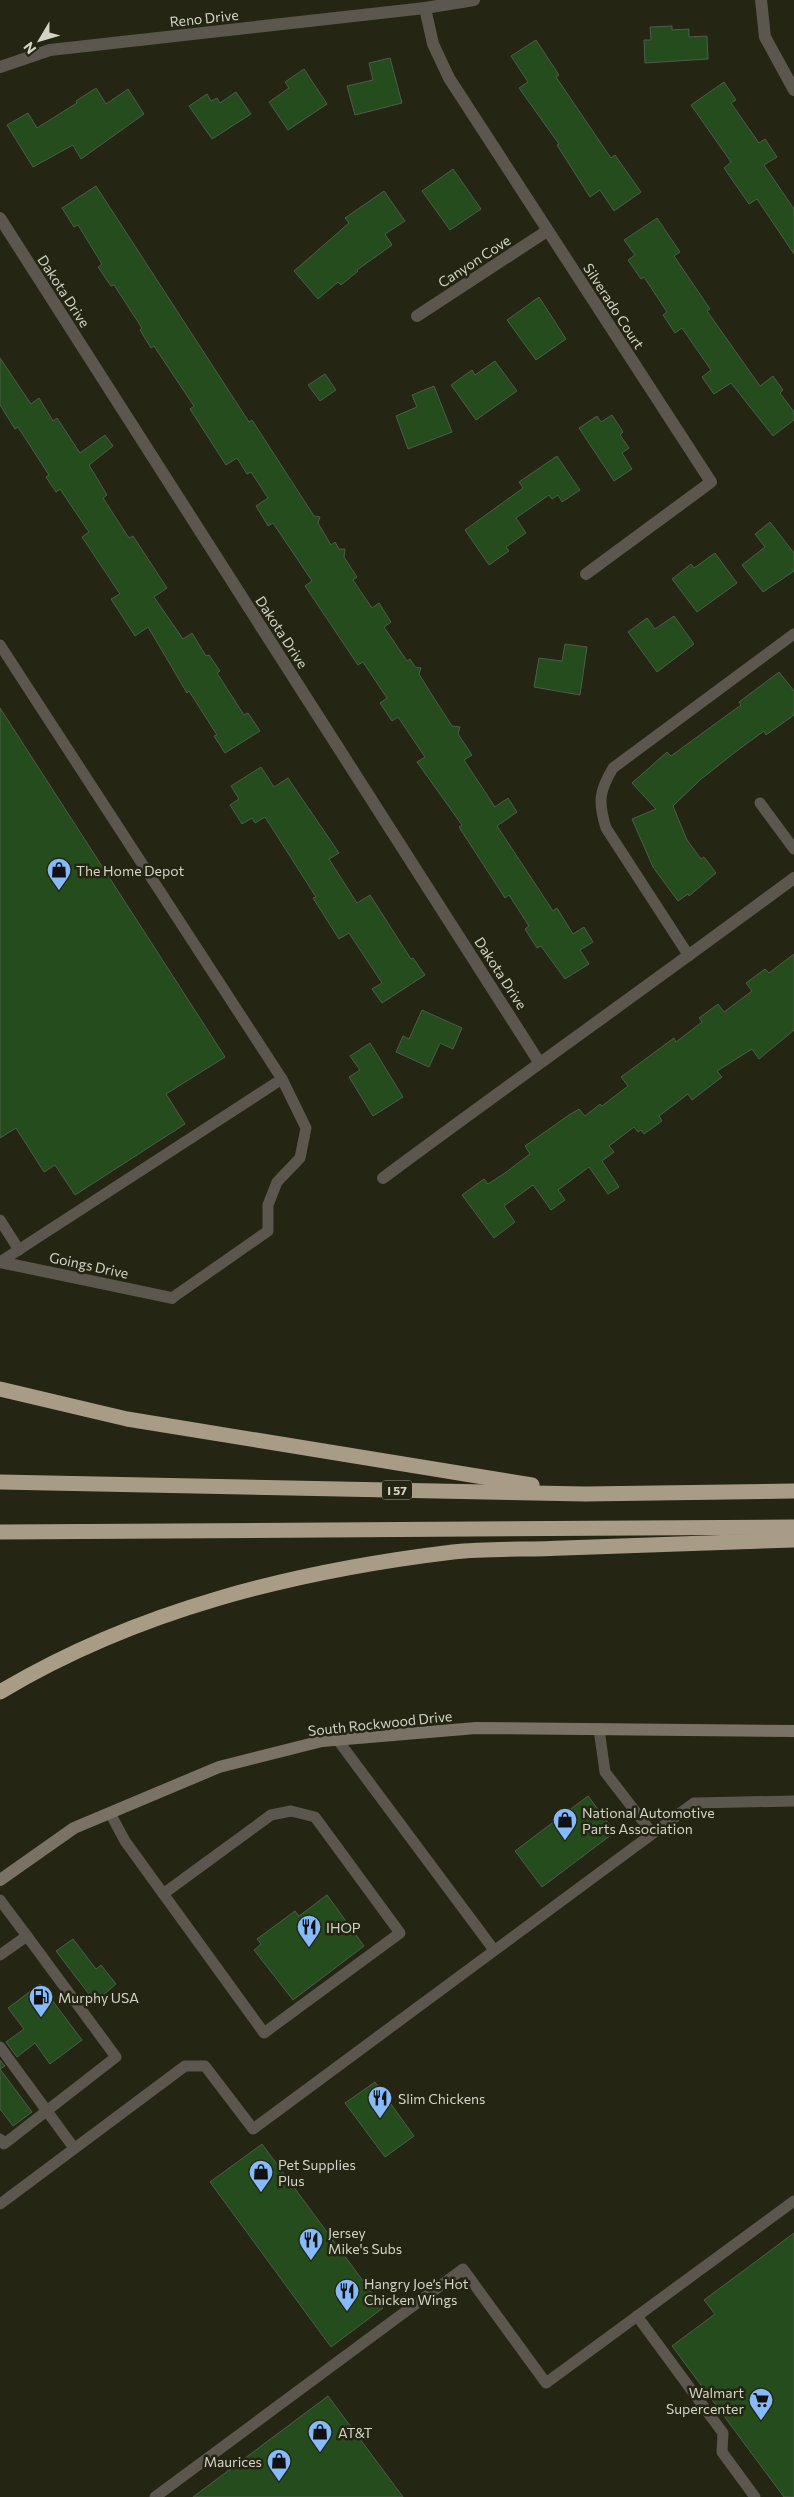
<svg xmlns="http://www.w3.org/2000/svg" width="794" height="2497" viewBox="0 0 794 2497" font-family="Commissioner,sans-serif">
<rect width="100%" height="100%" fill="#242512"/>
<g fill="#254c1d" stroke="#4e5c4b">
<path d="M 672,26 L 672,30 L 689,29 L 689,37 L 707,36 L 708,59 L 645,63 L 644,40 L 651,40 L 650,27 Z"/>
<path d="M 536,40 L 559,75 L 556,77 L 611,158 L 615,155 L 641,192 L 614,211 L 600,190 L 590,197 L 557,145 L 559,144 L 519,88 L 528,82 L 511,56 Z"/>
<path d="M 390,58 L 402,103 L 355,115 L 347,86 L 373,80 L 369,63 Z"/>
<path d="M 304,69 L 327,104 L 288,130 L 269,102 L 289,88 L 285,82 Z"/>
<path d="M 724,82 L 736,100 L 731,103 L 759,143 L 765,139 L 777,157 L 764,165 L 794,209 L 794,254 L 757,199 L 749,204 L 724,168 L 731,162 L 691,105 Z"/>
<path d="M 96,88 L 106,104 L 128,89 L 144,114 L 81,159 L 73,145 L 33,167 L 7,125 L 28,113 L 37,128 L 77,103 L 76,101 Z"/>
<path d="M 236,92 L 251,114 L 212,139 L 189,106 L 207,94 L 211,101 L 217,98 L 220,103 Z"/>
<path d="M 453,169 L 481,209 L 450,230 L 422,191 Z"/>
<path d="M 96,186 L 249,422 L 252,420 L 314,516 L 320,517 L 318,523 L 331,545 L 335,542 L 339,549 L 345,549 L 344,557 L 357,577 L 353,580 L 372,608 L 379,603 L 391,622 L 384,627 L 407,661 L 410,659 L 415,667 L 421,668 L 419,674 L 432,695 L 452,726 L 460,727 L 458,734 L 472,755 L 464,760 L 495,807 L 508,798 L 517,812 L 497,826 L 553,911 L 557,908 L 573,934 L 584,927 L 593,942 L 580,950 L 589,964 L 565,979 L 541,946 L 537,948 L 525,929 L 529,926 L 509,895 L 505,898 L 459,827 L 462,825 L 417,762 L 425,757 L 398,717 L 392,721 L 380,703 L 387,698 L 363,662 L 358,665 L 305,586 L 312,581 L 273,523 L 268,526 L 256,506 L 268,498 L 251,472 L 247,474 L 237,458 L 226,465 L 190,409 L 194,406 L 154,346 L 151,348 L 140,330 L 142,328 L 114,285 L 111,286 L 98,267 L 102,264 L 78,225 L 74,227 L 62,208 Z"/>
<path d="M 384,191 L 405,221 L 385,234 L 392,245 L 357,270 L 358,271 L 341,285 L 338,282 L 318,299 L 294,271 L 349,223 L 345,218 Z"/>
<path d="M 657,218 L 680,252 L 674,256 L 710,309 L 707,311 L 760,386 L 773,376 L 783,390 L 780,393 L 794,412 L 794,420 L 773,436 L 731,383 L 714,394 L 702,377 L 711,370 L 682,328 L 675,333 L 663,315 L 667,312 L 644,277 L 641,279 L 628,260 L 635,255 L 624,240 Z"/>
<path d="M 539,297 L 566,339 L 536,360 L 507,320 Z"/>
<path d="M 0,358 L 31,404 L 39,398 L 53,421 L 57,418 L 80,453 L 105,435 L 113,446 L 89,465 L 107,495 L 103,498 L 129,538 L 133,536 L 167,588 L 154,597 L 183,639 L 192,633 L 206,656 L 209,655 L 220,671 L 217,673 L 244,715 L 248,713 L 260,731 L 225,753 L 214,736 L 217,735 L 189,691 L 187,693 L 148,627 L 135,636 L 111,599 L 120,594 L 82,537 L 89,532 L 60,489 L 56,492 L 46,477 L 49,475 L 18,427 L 15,429 L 0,405 Z"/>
<path d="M 495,361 L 517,391 L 476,420 L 451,385 L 472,370 L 475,375 Z"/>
<path d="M 325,374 L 336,390 L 320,401 L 308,385 Z"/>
<path d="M 434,386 L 452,432 L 408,449 L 396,416 L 417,407 L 412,395 Z"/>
<path d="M 612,415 L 623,432 L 620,435 L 629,448 L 622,453 L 632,469 L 614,481 L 579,428 L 597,416 L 601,422 Z"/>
<path d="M 557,456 L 580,490 L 562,502 L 558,495 L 552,499 L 549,495 L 516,518 L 526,533 L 506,547 L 509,551 L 489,565 L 465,530 L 523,488 L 519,482 Z"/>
<path d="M 770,522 L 794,553 L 794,571 L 763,592 L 742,565 L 765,547 L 755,534 Z"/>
<path d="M 715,553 L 737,583 L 697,612 L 672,579 L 691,564 L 694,568 Z"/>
<path d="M 674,616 L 694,644 L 657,672 L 628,632 L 647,618 L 655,629 Z"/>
<path d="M 565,644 L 587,647 L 580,695 L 534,687 L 539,658 L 562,661 Z"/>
<path d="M 779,672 L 794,691 L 794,715 L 766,735 L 764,731 L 738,750 L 700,780 L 673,806 L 687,840 L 701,859 L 704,857 L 716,873 L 689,896 L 688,894 L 678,901 L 653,867 L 632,819 L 656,809 L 632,783 L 667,752 L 671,756 L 741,705 L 739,702 Z"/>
<path d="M 0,708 L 225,1057 L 166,1094 L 185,1124 L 75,1195 L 55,1165 L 44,1172 L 16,1128 L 0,1138 Z"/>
<path d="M 261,767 L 274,787 L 288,778 L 339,853 L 329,859 L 357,903 L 370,895 L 411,959 L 413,958 L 425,975 L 382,1003 L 372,989 L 382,983 L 349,933 L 339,939 L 313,898 L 316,897 L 265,817 L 255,823 L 252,818 L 242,824 L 230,805 L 239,799 L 231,786 Z"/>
<path d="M 794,954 L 794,1030 L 759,1059 L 752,1049 L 717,1071 L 722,1077 L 692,1100 L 688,1094 L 659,1116 L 662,1121 L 644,1134 L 641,1130 L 638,1132 L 634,1127 L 609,1146 L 614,1152 L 602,1161 L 619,1187 L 608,1194 L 589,1167 L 558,1190 L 565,1200 L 551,1210 L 533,1185 L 504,1206 L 515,1222 L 494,1238 L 462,1195 L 484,1179 L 488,1184 L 505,1173 L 530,1154 L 525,1146 L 569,1115 L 579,1109 L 585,1116 L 600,1104 L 602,1106 L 628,1086 L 621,1077 L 674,1038 L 676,1042 L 702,1022 L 699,1018 L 718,1004 L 724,1012 L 752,991 L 746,983 L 765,969 L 769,973 Z"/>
<path d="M 422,1010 L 462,1028 L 453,1049 L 440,1043 L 429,1067 L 396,1052 L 403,1036 L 409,1039 Z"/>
<path d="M 370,1043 L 403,1097 L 373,1116 L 349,1077 L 360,1070 L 350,1056 Z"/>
<path d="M 588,1796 L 615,1832 L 542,1887 L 515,1851 Z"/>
<path d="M 327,1895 L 364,1946 L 293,2000 L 254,1950 L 261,1944 L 257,1939 L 295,1911 L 299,1916 Z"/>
<path d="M 73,1939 L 96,1969 L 101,1965 L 116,1984 L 95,2002 L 56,1951 Z"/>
<path d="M 40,1984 L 82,2040 L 50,2064 L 35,2043 L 17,2057 L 6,2042 L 24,2029 L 8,2008 Z"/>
<path d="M 0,2060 L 5,2066 L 0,2069 L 32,2112 L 13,2126 L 0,2109 Z"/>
<path d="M 375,2082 L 414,2136 L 385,2157 L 345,2103 Z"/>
<path d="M 262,2144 L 383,2308 L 331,2347 L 210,2182 Z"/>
<path d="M 794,2233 L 794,2497 L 784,2497 L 672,2346 L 715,2314 L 704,2300 Z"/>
<path d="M 328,2396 L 403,2497 L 193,2497 Z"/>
</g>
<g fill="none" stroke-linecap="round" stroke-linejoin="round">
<g stroke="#5b564e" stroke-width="11">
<path d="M 0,645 L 282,1079 L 0,1262"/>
<path d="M 760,803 L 794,849"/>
<path d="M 689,956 L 606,828 C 598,802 599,791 613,768 L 794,634"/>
<path d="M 0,1220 L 19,1250"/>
<path d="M 172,1298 L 268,1231 L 268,1205 L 277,1182 L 300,1158 L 306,1128 L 282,1079"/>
<path d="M 599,1729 L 605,1772 L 652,1833"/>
<path d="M 337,1739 L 494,1950"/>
<path d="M 110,1813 L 125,1841 L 264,2033 L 400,1933 L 315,1817 L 291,1811 L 271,1815 L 163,1894"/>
<path d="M 0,1900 L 27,1936 L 0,1955"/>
<path d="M 0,2047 L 74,2148"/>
<path d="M 0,2139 L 4,2144 L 116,2057 L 27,1936"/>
<path d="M 0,2204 L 185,2066 L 205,2066 L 253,2129 L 694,1803 L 794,1801"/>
<path d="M 637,2316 L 723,2433 L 722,2452 L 755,2497"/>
<path d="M 155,2497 L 463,2269 L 546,2383 L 794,2201"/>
</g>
<g stroke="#5b564e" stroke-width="12">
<path d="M 761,0 L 765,37 L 794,90"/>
<path d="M 425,8 L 433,44 L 449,78 L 711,482 L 586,574"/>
<path d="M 0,67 L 50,50 L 425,8 L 474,0"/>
<path d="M 0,218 L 539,1062"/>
<path d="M 417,316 L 547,231"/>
<path d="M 383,1178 C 519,1077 658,979 794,878"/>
<path d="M 0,1262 L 172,1298"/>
</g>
<path stroke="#7a7365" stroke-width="12" d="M 0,1880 L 74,1828 L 219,1767 L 322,1741 L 476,1728 L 794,1731"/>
<g stroke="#a89c87" stroke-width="15">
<path d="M 0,1389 L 127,1419 L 532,1485"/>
<path d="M 0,1482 L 585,1494 L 794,1491"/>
<path d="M 0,1532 L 794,1527"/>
<path d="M 0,1692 C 137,1610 295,1571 453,1552 C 489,1548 527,1550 564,1548 C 640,1545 717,1543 794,1540"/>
</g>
</g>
<defs>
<symbol id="shop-pin" viewBox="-11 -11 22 30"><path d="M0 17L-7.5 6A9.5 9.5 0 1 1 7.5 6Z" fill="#86bbfb" stroke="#242512"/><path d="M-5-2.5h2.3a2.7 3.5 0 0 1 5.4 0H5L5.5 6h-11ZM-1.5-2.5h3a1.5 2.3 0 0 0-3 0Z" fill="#111"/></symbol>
<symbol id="restaurant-pin" viewBox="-11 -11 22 30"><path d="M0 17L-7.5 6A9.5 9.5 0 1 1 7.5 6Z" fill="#86bbfb" stroke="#242512"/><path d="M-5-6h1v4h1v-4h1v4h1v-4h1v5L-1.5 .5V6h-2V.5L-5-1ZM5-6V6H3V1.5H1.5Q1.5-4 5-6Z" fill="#111"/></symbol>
<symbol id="fuel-pin" viewBox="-11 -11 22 30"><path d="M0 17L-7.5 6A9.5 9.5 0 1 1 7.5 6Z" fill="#86bbfb" stroke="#242512"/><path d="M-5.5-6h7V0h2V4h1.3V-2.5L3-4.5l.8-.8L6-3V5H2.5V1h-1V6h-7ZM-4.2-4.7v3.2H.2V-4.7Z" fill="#111"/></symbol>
<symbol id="supermarket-pin" viewBox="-11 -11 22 30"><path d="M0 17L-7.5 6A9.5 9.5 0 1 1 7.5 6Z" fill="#86bbfb" stroke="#242512"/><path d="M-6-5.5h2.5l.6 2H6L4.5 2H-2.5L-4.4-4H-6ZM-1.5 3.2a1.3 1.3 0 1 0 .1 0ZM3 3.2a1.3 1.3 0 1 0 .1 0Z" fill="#111"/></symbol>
</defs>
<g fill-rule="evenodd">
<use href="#shop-pin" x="45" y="856" width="28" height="38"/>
<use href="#shop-pin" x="551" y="1806" width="28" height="38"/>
<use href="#restaurant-pin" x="295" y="1913" width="28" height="38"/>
<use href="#fuel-pin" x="27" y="1983" width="28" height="38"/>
<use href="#restaurant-pin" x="366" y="2084" width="28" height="38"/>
<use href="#shop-pin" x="247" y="2158" width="28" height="38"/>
<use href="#restaurant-pin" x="297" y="2226" width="28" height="38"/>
<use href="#restaurant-pin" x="333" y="2277" width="28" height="38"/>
<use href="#supermarket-pin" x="747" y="2386" width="28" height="38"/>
<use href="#shop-pin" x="306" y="2418" width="28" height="38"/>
<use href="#shop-pin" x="265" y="2447" width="28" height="38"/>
</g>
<g text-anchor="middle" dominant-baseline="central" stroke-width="5" stroke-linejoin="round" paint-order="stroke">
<rect fill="#242512" stroke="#9ea091" stroke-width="1" x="382" y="1480.5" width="30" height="19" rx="4"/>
<g font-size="12" font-weight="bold" fill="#d3d4c8">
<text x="397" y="1490">I 57</text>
</g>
<g font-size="14" fill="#d3d4c8" stroke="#242512">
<text transform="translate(204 18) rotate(-6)">Reno Drive</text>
<text transform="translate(474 261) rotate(-33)">Canyon Cove</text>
<text transform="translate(64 291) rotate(57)">Dakota Drive</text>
<text transform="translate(614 306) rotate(57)">Silverado Court</text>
<text transform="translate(282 632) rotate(57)">Dakota Drive</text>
<text transform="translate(501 973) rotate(57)">Dakota Drive</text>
<text transform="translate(89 1265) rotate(12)">Goings Drive</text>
<text transform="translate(380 1723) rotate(-6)">South Rockwood Drive</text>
</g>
<g font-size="14" fill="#d3d4c8" stroke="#242512" text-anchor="start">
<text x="76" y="870">The Home Depot</text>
<text x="582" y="1812">National Automotive<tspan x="582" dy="16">Parts Association</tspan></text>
<text x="326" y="1927">IHOP</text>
<text x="58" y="1997">Murphy USA</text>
<text x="398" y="2098">Slim Chickens</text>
<text x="278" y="2164">Pet Supplies<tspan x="278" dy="16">Plus</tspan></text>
<text x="328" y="2232">Jersey<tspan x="328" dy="16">Mike's Subs</tspan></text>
<text x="364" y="2283">Hangry Joe’s Hot<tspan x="364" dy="16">Chicken Wings</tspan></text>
<text x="744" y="2392" text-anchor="end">Walmart<tspan x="744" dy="16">Supercenter</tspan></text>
<text x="338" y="2432">AT&amp;T</text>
<text x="262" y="2461" text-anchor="end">Maurices</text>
</g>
</g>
<g transform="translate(40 40) rotate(232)" stroke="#242512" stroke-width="4" paint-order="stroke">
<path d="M0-4L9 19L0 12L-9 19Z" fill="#d3d4c8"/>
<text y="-8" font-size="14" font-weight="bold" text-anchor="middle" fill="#d3d4c8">N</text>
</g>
</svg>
